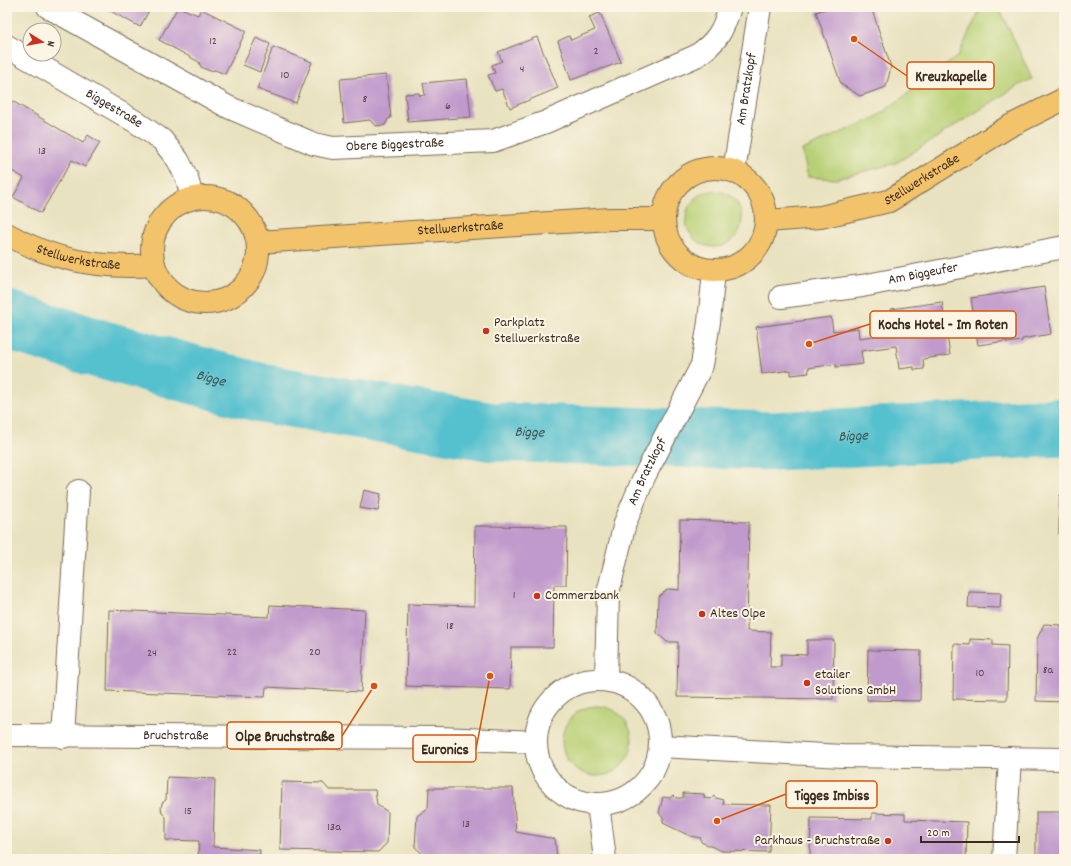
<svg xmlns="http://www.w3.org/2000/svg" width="1071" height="866" viewBox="0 0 1071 866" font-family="Dekko,sans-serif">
<rect width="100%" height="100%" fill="#fcf5e5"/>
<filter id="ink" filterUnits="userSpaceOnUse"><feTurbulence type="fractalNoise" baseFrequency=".025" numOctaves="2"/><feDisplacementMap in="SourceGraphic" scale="8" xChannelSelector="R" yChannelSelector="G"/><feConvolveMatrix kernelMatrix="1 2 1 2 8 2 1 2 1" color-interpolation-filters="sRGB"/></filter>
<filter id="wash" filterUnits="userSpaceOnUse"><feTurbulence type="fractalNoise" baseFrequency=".012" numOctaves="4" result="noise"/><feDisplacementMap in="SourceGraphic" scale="16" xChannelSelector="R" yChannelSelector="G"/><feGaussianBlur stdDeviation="0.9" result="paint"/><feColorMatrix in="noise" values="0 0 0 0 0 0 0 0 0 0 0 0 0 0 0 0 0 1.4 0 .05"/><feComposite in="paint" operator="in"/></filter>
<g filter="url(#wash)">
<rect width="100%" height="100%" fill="#e9e2c0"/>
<g fill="#b7d075" stroke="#797d4a">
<path d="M 981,7 L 999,7 L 1032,79 L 1019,85 L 896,163 L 836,179 L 808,177 L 802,150 L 876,117 L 958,56 Z"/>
<circle cx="714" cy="219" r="28"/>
<circle cx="597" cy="741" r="35"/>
</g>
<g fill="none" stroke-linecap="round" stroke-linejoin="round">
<path stroke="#54c0ce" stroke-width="59" id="s1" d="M 7,320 L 103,350 L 261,393 L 493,432 L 773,441 L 1064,427"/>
</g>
<g id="blocks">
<g fill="#c09acc">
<path d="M 103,7 L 151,7 L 140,27 Z"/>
<path d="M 178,7 L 198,15 L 201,9 L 246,31 L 225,74 L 215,70 L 210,71 L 201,67 L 199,62 L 159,40 Z"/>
<path d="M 831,7 L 871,7 L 891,67 L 886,87 L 860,96 L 841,84 L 816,12 Z"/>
<path d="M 600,13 L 621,62 L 571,80 L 558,41 L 569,36 L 571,40 L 595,30 L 589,17 Z"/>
<path d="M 537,37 L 558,88 L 510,108 L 502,89 L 495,91 L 488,75 L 495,73 L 492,65 L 502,61 L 498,52 Z"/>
<path d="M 256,38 L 270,44 L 260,72 L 243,65 Z"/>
<path d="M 273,47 L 312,62 L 296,103 L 257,89 Z"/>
<path d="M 386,75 L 391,118 L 388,119 L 385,125 L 375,126 L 370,120 L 344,123 L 340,79 Z"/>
<path d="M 467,79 L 471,117 L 408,122 L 405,94 L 419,93 L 420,96 L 425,95 L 423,83 Z"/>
<path d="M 7,98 L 83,143 L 88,135 L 100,143 L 85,167 L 72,160 L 41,213 L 13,197 L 24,178 L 7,168 Z"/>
<path d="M 1044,287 L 1051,334 L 1022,339 L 1022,341 L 1007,343 L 1007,341 L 978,345 L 971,298 Z"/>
<path d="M 942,302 L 950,355 L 923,359 L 924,369 L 914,370 L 914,367 L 899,369 L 896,346 L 861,351 L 863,364 L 836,367 L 836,364 L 808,368 L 809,373 L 791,375 L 791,370 L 762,374 L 756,327 L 831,317 L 833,331 L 858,328 L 859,338 L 895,333 L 891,309 Z"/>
<path d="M 364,490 L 381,494 L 378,511 L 360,508 Z"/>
<path d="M 1060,495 L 1064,495 L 1064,535 L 1059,534 Z"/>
<path d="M 680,520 L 749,522 L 747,631 L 771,632 L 770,667 L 781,667 L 781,654 L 807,655 L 807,640 L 834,640 L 833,699 L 677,697 L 678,642 L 667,642 L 657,633 L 658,597 L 668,589 L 679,590 Z"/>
<path d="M 475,526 L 567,527 L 566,585 L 554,585 L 553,647 L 511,647 L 510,689 L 406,686 L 408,604 L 474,606 Z"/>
<path d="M 969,592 L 1001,593 L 1000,608 L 968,607 Z"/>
<path d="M 270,605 L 365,610 L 361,692 L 266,687 L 265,697 L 107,691 L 109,610 L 269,617 Z"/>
<path d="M 1044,624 L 1061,625 L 1061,639 L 1064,639 L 1064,702 L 1036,701 L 1037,639 Z"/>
<path d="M 970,639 L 993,640 L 993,645 L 1008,646 L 1007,700 L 953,699 L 954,644 L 970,645 Z"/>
<path d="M 868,650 L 921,651 L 920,701 L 867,700 Z"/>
<path d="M 167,777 L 215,779 L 213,847 L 260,850 L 259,859 L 198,859 L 199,841 L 166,840 L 166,817 L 162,813 L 161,808 L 162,803 L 166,800 Z"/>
<path d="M 282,782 L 323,783 L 329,790 L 375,790 L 377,805 L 388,812 L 387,843 L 378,852 L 280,850 Z"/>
<path d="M 429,788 L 513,788 L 516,832 L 555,839 L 557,859 L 428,859 L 415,847 L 417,816 L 428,808 Z"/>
<path d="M 683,793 L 704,794 L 704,798 L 711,799 L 714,796 L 716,798 L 724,800 L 723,804 L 771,805 L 769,852 L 722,851 L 701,842 L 701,838 L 690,836 L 663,823 L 663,818 L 659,813 L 663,797 L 670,798 L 673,795 L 676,798 L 683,798 Z"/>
<rect x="1036" y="812" width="28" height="47"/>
<path d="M 872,813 L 905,814 L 905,820 L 967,822 L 966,859 L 810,859 L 811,818 L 872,819 Z"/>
<path d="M 102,856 L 153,858 L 153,859 L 102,859 Z"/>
</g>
</g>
</g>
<g filter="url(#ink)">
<use href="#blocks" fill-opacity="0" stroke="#786a57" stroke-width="1"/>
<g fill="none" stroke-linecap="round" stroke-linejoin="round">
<defs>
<g id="minor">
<path id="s2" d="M 48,7 L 228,107 L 314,144 L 333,148 L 493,141 L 546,122 L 696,56 C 717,42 723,31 730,7"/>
<path id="s3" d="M 7,46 L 136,122 L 162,140 L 178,160 L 187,178 L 192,198"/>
<path id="s4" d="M 734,171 L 760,7"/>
<path id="s5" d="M 781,297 L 862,286 L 1064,247"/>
<circle cx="598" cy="742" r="62"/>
<path id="s6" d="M 606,680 L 608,593 L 625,523 L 644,477 L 702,365 L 709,322 L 714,271"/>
<path id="s7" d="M 7,735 L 440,738 L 536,742"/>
<path d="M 63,737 L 78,491"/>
<path d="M 660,746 L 842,756 L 1064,759"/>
<path d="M 598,804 L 605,859"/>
<path d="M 1004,859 L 1010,758"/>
</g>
<g id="major">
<circle cx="715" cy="219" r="51"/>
<circle cx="205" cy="250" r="53"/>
<path id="s8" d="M 767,221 L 821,217 L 889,201 L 1008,127 L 1064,99"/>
<path id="s9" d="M 7,234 C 53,261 101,269 154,265"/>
<path id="s10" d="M 258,242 L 610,219 L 664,219"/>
</g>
</defs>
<use href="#minor" stroke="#786a57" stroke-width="24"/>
<use href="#major" stroke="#786a57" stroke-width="24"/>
<use href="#minor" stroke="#fff" stroke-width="22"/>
<use href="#major" stroke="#f2c36a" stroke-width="22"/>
</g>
</g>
<g fill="#c8321e" stroke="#fcf5e5" stroke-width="1.5">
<circle cx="486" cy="331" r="4"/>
<circle cx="537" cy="596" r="4"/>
<circle cx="702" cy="614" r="4"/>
<circle cx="807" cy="683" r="4"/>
<circle cx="888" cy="841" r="4"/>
</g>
<g text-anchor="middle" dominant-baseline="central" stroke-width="4" stroke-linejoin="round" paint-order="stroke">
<g font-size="12" fill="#5c464a">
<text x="213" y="41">12</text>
<text x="596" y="51">2</text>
<text x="522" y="69">4</text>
<text x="285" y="75">10</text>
<text x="365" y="99">8</text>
<text x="448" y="106">6</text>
<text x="42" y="151">13</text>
<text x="514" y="595">1</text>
<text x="450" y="626">18</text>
<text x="232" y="652">22</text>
<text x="315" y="652">20</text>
<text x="152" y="653">24</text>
<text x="1048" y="670">8a</text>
<text x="980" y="673">10</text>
<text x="188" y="811">15</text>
<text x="466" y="824">13</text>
<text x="334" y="827">13a</text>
</g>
<g font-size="14" fill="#3b2a1e" stroke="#fcf5e5">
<text stroke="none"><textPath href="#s4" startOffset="83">Am Bratzkopf</textPath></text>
<text stroke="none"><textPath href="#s3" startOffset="124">Biggestraße</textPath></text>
<text stroke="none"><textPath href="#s2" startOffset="381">Obere Biggestraße</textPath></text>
<text stroke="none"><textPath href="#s8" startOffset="163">Stellwerkstraße</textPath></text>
<text stroke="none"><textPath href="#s10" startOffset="203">Stellwerkstraße</textPath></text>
<text stroke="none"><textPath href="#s9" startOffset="76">Stellwerkstraße</textPath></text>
<text stroke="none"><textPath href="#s5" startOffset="144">Am Biggeufer</textPath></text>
<text stroke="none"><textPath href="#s6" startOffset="215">Am Bratzkopf</textPath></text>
<text stroke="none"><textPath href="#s7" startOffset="169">Bruchstraße</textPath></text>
</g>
<g font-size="14" fill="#3b2a1e" stroke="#fcf5e5" text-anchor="start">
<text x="494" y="323">Parkplatz<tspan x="494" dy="16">Stellwerkstraße</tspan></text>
<text x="545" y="596">Commerzbank</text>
<text x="710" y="614">Altes Olpe</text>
<text x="815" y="675">etailer<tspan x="815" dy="16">Solutions GmbH</tspan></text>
<text x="880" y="841" text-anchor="end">Parkhaus - Bruchstraße</text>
</g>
<g font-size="15" font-style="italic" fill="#425753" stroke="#fcf5e5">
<text stroke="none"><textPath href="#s1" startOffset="212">Bigge</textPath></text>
<text stroke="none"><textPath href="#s1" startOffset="536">Bigge</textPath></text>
<text stroke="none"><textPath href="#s1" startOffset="860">Bigge</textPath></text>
</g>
</g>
<path fill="none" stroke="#d7540e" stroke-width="1.5" d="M854 39L907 76M809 344L870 324M374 686L342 736M490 676L476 749M717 821L786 794"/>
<g fill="#d7540e" stroke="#fcf5e5" stroke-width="1.5">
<circle cx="854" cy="39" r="4"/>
<circle cx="809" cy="344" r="4"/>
<circle cx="374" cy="686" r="4"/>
<circle cx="490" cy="676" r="4"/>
<circle cx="717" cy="821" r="4"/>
</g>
<g fill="#fcf5e5" stroke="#d7540e" stroke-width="1.5">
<rect x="907" y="62" width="87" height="27" rx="4"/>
<rect x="870" y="311" width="146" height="27" rx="4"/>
<rect x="227" y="722" width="115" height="27" rx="4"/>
<rect x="413" y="735" width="63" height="27" rx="4"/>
<rect x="786" y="781" width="91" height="27" rx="4"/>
</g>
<g font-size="15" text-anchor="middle" font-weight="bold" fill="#3b2a1e">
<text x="951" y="81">Kreuzkapelle</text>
<text x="943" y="329">Kochs Hotel - Im Roten</text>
<text x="285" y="741">Olpe Bruchstraße</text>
<text x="445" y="754">Euronics</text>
<text x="832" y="800">Tigges Imbiss</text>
</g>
<rect width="1071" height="866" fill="none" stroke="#fcf5e5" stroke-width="24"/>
<g transform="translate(42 42) rotate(101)"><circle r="19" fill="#fcf5e5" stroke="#afa495"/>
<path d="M0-3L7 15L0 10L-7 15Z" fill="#c8321e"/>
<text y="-6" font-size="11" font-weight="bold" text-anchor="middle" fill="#3b2a1e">N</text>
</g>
<path d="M921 836v6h98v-6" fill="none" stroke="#3b2a1e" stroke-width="2"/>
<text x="927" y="836" font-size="12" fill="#3b2a1e" stroke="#fcf5e5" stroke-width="3" paint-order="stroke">20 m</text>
</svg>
